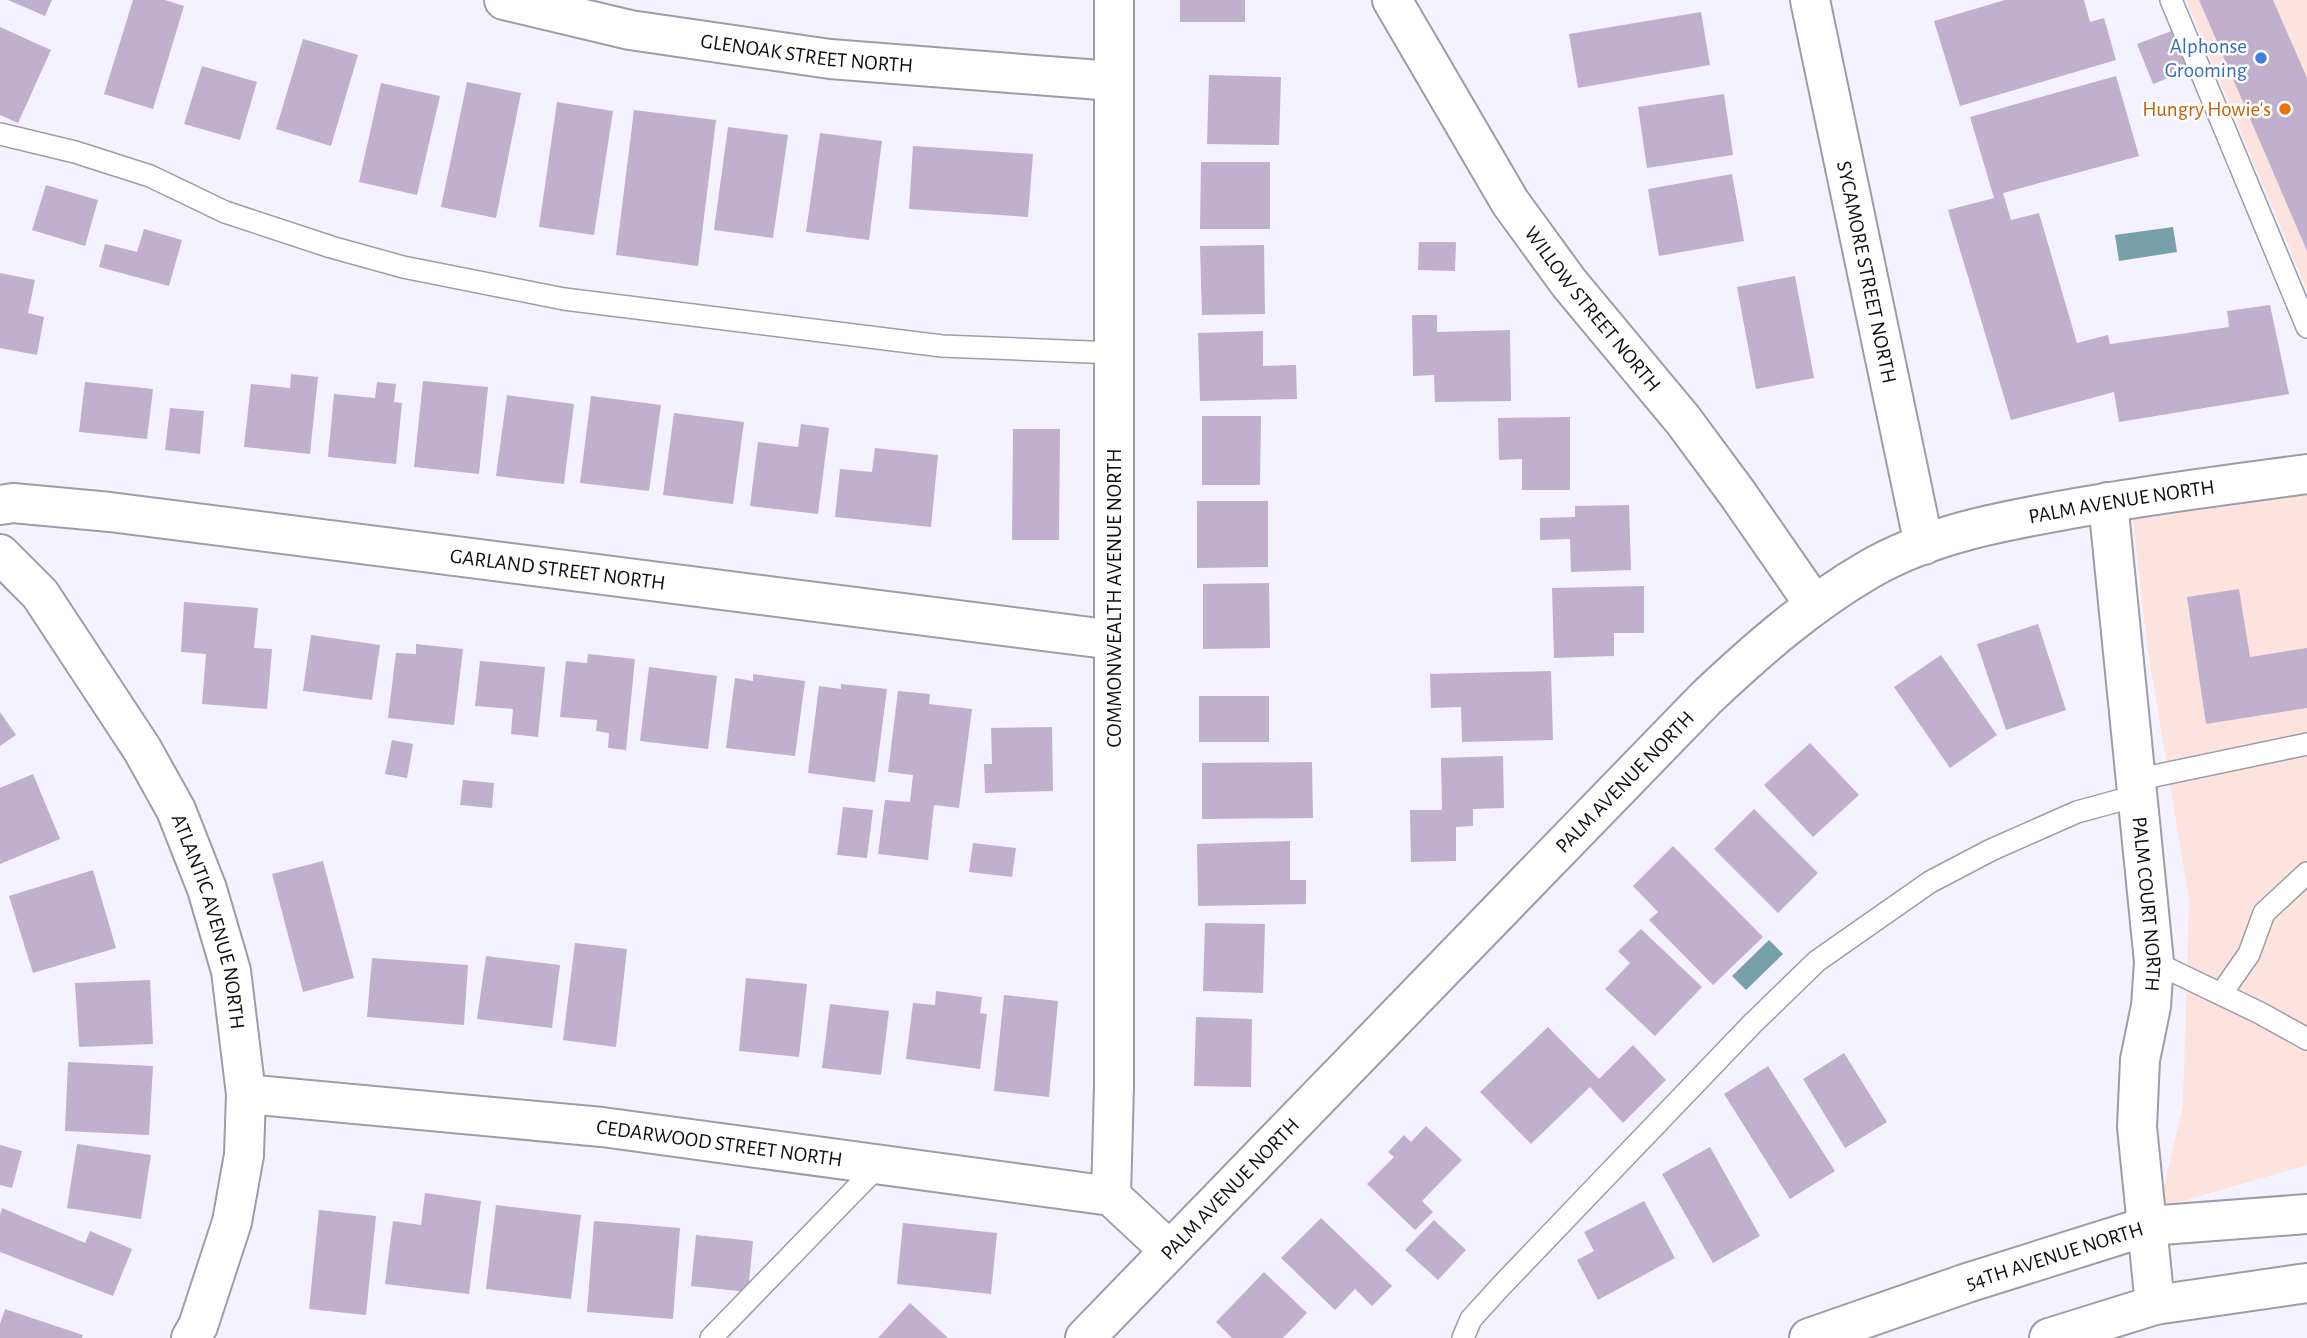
<svg xmlns="http://www.w3.org/2000/svg" width="2307" height="1338" viewBox="0 0 2307 1338" font-family="'Alegreya Sans',sans-serif">
<rect width="100%" height="100%" fill="#f4f2fe"/>
<g fill="#fde3dd">
<path d="M 2186,0 L 2307,0 L 2307,290 Z"/>
<path d="M 2307,495 L 2307,1165 L 2176,1203 L 2165,1204 L 2163,1191 L 2183,1106 L 2189,900 L 2147,644 L 2133,520 Z"/>
</g>
<g fill="#77a0aa">
<path d="M 2173,227 L 2177,252 L 2119,261 L 2115,235 Z"/>
<path d="M 1769,940 L 1783,954 L 1746,990 L 1732,976 Z"/>
</g>
<g fill="#c0b0ce">
<path d="M 8,0 L 52,0 L 45,16 Z"/>
<path d="M 133,0 L 165,0 L 184,6 L 153,109 L 104,94 Z"/>
<rect x="1180" y="0" width="65" height="22"/>
<path d="M 2005,0 L 2084,0 L 2090,22 L 2104,18 L 2116,60 L 1960,106 L 1934,21 Z"/>
<path d="M 2199,0 L 2273,0 L 2307,78 L 2307,251 Z"/>
<path d="M 1701,12 L 1710,65 L 1578,88 L 1569,34 Z"/>
<path d="M 0,27 L 51,50 L 18,123 L 0,115 Z"/>
<path d="M 2174,30 L 2189,70 L 2153,84 L 2137,44 Z"/>
<path d="M 303,39 L 358,55 L 331,146 L 276,129 Z"/>
<path d="M 202,66 L 257,82 L 240,140 L 184,124 Z"/>
<path d="M 1209,75 L 1281,77 L 1279,145 L 1207,144 Z"/>
<path d="M 2116,76 L 2139,156 L 2003,193 L 2011,220 L 2039,213 L 2077,343 L 2108,335 L 2110,344 L 2229,327 L 2227,311 L 2270,305 L 2289,394 L 2119,422 L 2114,392 L 2011,420 L 1948,210 L 1994,198 L 1970,117 Z"/>
<path d="M 467,82 L 521,93 L 496,218 L 441,207 Z"/>
<path d="M 381,83 L 440,96 L 417,195 L 359,182 Z"/>
<path d="M 1724,94 L 1733,155 L 1647,168 L 1638,107 Z"/>
<path d="M 557,102 L 613,111 L 594,235 L 539,227 Z"/>
<path d="M 634,110 L 716,120 L 698,266 L 616,255 Z"/>
<path d="M 728,127 L 788,135 L 773,238 L 714,230 Z"/>
<path d="M 820,133 L 882,141 L 869,240 L 806,232 Z"/>
<path d="M 913,146 L 1033,154 L 1028,217 L 909,209 Z"/>
<path d="M 1201,162 L 1270,162 L 1270,229 L 1200,229 Z"/>
<path d="M 1732,174 L 1744,241 L 1659,256 L 1648,189 Z"/>
<path d="M 46,185 L 98,200 L 85,246 L 32,230 Z"/>
<path d="M 144,229 L 182,240 L 169,286 L 99,267 L 105,244 L 137,252 Z"/>
<path d="M 1419,242 L 1456,242 L 1455,271 L 1418,270 Z"/>
<path d="M 1264,245 L 1265,314 L 1202,315 L 1200,246 Z"/>
<path d="M 0,273 L 35,280 L 28,313 L 44,317 L 37,355 L 0,348 Z"/>
<path d="M 1795,276 L 1814,378 L 1756,389 L 1737,287 Z"/>
<path d="M 1412,315 L 1437,315 L 1437,332 L 1510,330 L 1511,401 L 1435,402 L 1434,375 L 1413,376 Z"/>
<path d="M 1263,331 L 1263,366 L 1296,365 L 1297,399 L 1200,401 L 1198,333 Z"/>
<path d="M 291,374 L 318,377 L 310,454 L 244,447 L 251,384 L 290,388 Z"/>
<path d="M 423,381 L 488,387 L 479,474 L 414,467 Z"/>
<path d="M 85,382 L 153,389 L 147,439 L 79,432 Z"/>
<path d="M 377,382 L 396,384 L 394,402 L 402,403 L 396,464 L 328,457 L 334,394 L 375,398 Z"/>
<path d="M 507,395 L 574,404 L 564,484 L 496,476 Z"/>
<path d="M 591,396 L 661,405 L 649,491 L 580,483 Z"/>
<path d="M 170,408 L 204,411 L 200,454 L 165,450 Z"/>
<path d="M 674,413 L 744,422 L 733,504 L 663,495 Z"/>
<path d="M 1202,416 L 1261,416 L 1260,485 L 1202,485 Z"/>
<path d="M 1570,417 L 1570,490 L 1522,490 L 1522,459 L 1499,460 L 1498,418 Z"/>
<path d="M 801,424 L 829,428 L 818,514 L 750,506 L 758,442 L 798,447 Z"/>
<path d="M 1013,429 L 1060,429 L 1059,540 L 1012,540 Z"/>
<path d="M 875,448 L 938,455 L 931,527 L 835,517 L 840,469 L 872,472 Z"/>
<path d="M 1197,501 L 1268,501 L 1268,567 L 1197,568 Z"/>
<path d="M 1629,505 L 1631,570 L 1571,572 L 1570,539 L 1540,540 L 1540,518 L 1575,517 L 1575,506 Z"/>
<path d="M 1269,583 L 1270,648 L 1203,649 L 1203,584 Z"/>
<path d="M 1644,586 L 1644,633 L 1614,633 L 1614,656 L 1554,658 L 1552,588 Z"/>
<path d="M 2239,589 L 2250,657 L 2307,648 L 2307,708 L 2206,724 L 2187,597 Z"/>
<path d="M 184,602 L 258,608 L 254,648 L 272,649 L 267,709 L 202,704 L 206,654 L 181,652 Z"/>
<path d="M 2038,624 L 2066,710 L 2006,730 L 1977,644 Z"/>
<path d="M 311,635 L 380,645 L 372,700 L 303,691 Z"/>
<path d="M 416,644 L 463,649 L 454,725 L 388,718 L 396,653 L 416,654 Z"/>
<path d="M 588,654 L 635,659 L 626,750 L 608,748 L 609,733 L 596,731 L 597,720 L 560,717 L 566,661 L 587,663 Z"/>
<path d="M 1941,655 L 1997,735 L 1950,768 L 1894,687 Z"/>
<path d="M 480,661 L 545,667 L 538,737 L 511,734 L 513,709 L 475,706 Z"/>
<path d="M 649,667 L 717,676 L 708,749 L 640,741 Z"/>
<path d="M 1551,671 L 1553,740 L 1462,742 L 1461,707 L 1431,708 L 1430,674 Z"/>
<path d="M 753,674 L 805,681 L 795,756 L 726,748 L 735,678 L 753,681 Z"/>
<path d="M 841,684 L 887,689 L 875,782 L 808,773 L 819,686 L 841,689 Z"/>
<path d="M 898,691 L 930,694 L 929,704 L 972,709 L 959,808 L 934,805 L 928,860 L 878,854 L 885,800 L 910,802 L 913,775 L 888,772 Z"/>
<rect x="1199" y="696" width="70" height="46"/>
<path d="M 0,712 L 16,735 L 0,746 Z"/>
<path d="M 1052,727 L 1053,791 L 985,793 L 984,764 L 992,764 L 991,728 Z"/>
<path d="M 392,740 L 413,744 L 407,778 L 385,774 Z"/>
<path d="M 1810,743 L 1859,795 L 1813,837 L 1764,785 Z"/>
<path d="M 1503,756 L 1504,808 L 1473,809 L 1473,826 L 1456,827 L 1456,861 L 1411,862 L 1410,810 L 1442,810 L 1441,758 Z"/>
<path d="M 1312,762 L 1313,818 L 1202,819 L 1202,763 Z"/>
<path d="M 33,774 L 60,839 L 0,864 L 0,788 Z"/>
<path d="M 463,780 L 494,783 L 492,808 L 460,805 Z"/>
<path d="M 843,807 L 873,810 L 867,858 L 837,855 Z"/>
<path d="M 1754,809 L 1818,873 L 1778,913 L 1714,849 Z"/>
<path d="M 1290,841 L 1290,880 L 1306,880 L 1306,904 L 1198,906 L 1197,844 Z"/>
<path d="M 973,843 L 1016,848 L 1012,877 L 969,872 Z"/>
<path d="M 1673,846 L 1763,937 L 1713,985 L 1649,920 L 1658,912 L 1633,886 Z"/>
<path d="M 323,861 L 354,978 L 303,992 L 272,874 Z"/>
<path d="M 93,870 L 116,948 L 33,973 L 9,896 Z"/>
<path d="M 1205,923 L 1265,924 L 1263,993 L 1203,991 Z"/>
<path d="M 1641,929 L 1702,987 L 1655,1036 L 1605,989 L 1630,963 L 1618,951 Z"/>
<path d="M 575,943 L 627,949 L 616,1047 L 563,1040 Z"/>
<path d="M 486,956 L 560,965 L 552,1028 L 477,1019 Z"/>
<path d="M 372,958 L 468,965 L 464,1025 L 367,1017 Z"/>
<path d="M 746,978 L 807,984 L 799,1057 L 739,1051 Z"/>
<path d="M 150,980 L 153,1044 L 79,1047 L 75,983 Z"/>
<path d="M 936,991 L 982,997 L 980,1013 L 987,1014 L 980,1069 L 906,1059 L 913,1003 L 935,1005 Z"/>
<path d="M 1004,995 L 1058,1001 L 1049,1097 L 994,1091 Z"/>
<path d="M 830,1004 L 889,1011 L 881,1075 L 822,1068 Z"/>
<path d="M 1196,1017 L 1252,1019 L 1251,1087 L 1194,1086 Z"/>
<path d="M 1548,1027 L 1599,1079 L 1633,1045 L 1666,1080 L 1623,1123 L 1590,1087 L 1531,1144 L 1480,1092 Z"/>
<path d="M 1844,1053 L 1887,1122 L 1845,1148 L 1803,1079 Z"/>
<path d="M 68,1062 L 153,1066 L 149,1135 L 65,1131 Z"/>
<path d="M 1768,1066 L 1835,1171 L 1790,1199 L 1724,1094 Z"/>
<path d="M 1426,1126 L 1462,1160 L 1422,1201 L 1433,1212 L 1415,1230 L 1367,1184 L 1394,1157 L 1388,1152 L 1404,1135 L 1411,1142 Z"/>
<path d="M 77,1144 L 151,1155 L 141,1219 L 67,1208 Z"/>
<path d="M 0,1145 L 22,1151 L 12,1188 L 0,1185 Z"/>
<path d="M 1710,1147 L 1760,1236 L 1713,1263 L 1662,1174 Z"/>
<path d="M 425,1193 L 481,1201 L 469,1294 L 385,1284 L 393,1221 L 421,1225 Z"/>
<path d="M 1644,1201 L 1675,1258 L 1598,1300 L 1577,1260 L 1594,1251 L 1584,1232 Z"/>
<path d="M 496,1205 L 581,1215 L 571,1299 L 486,1289 Z"/>
<path d="M 2,1208 L 85,1243 L 90,1231 L 132,1249 L 113,1296 L 0,1252 L 0,1215 Z"/>
<path d="M 319,1210 L 376,1216 L 366,1315 L 309,1309 Z"/>
<path d="M 1321,1218 L 1392,1286 L 1372,1306 L 1355,1289 L 1335,1310 L 1281,1258 Z"/>
<path d="M 1434,1220 L 1466,1250 L 1438,1280 L 1405,1250 Z"/>
<path d="M 594,1221 L 680,1228 L 673,1319 L 587,1312 Z"/>
<path d="M 903,1223 L 997,1233 L 991,1294 L 897,1284 Z"/>
<path d="M 696,1235 L 753,1241 L 748,1292 L 691,1286 Z"/>
<path d="M 1264,1272 L 1307,1313 L 1283,1338 L 1232,1338 L 1216,1322 Z"/>
<path d="M 910,1303 L 948,1338 L 878,1338 Z"/>
<path d="M 5,1309 L 83,1335 L 82,1338 L 0,1338 L 0,1324 Z"/>
</g>
<g fill="none" stroke-linecap="round" stroke-linejoin="round">
<defs>
<g id="lane">
<path d="M 2171,0 L 2307,327"/>
<path d="M 0,134 L 75,152 L 150,176 L 225,212 L 331,247 L 403,267 L 564,299 L 942,346 L 1114,353"/>
<path d="M 2135,780 L 2307,744"/>
<path d="M 2154,962 L 2260,1013 L 2307,1039"/>
<path d="M 2221,994 L 2249,954 L 2264,913 L 2307,873"/>
<path d="M 711,1338 L 879,1165"/>
<path d="M 1463,1338 L 1471,1319 L 1502,1285 L 1753,1023 L 1817,961 L 1930,882 L 1991,850 L 2077,812 L 2121,800 L 2137,798"/>
</g>
<g id="street">
<path id="s1" d="M 504,0 L 630,30 L 830,59 L 1113,81"/>
<path id="s2" d="M 1392,0 L 1510,202 L 1569,283 L 1683,420 L 1737,493 L 1814,604"/>
<path id="s3" d="M 1810,0 L 1924,545"/>
<path id="s4" d="M 2108,502 L 2154,962 L 2151,1006 L 2140,1060 L 2137,1127 L 2155,1305"/>
<path id="s5" d="M 0,505 L 13,503 L 110,512 L 1114,640"/>
<path id="s6" d="M 0,554 L 40,594 L 142,749 L 176,810 L 207,889 L 231,971 L 246,1094 L 244,1155 L 232,1222 L 198,1326 L 191,1338"/>
<path id="s7" d="M 246,1094 L 602,1127 L 1111,1196 L 1169,1250"/>
<path d="M 1111,1196 L 1114,1086 L 1114,0"/>
<path id="s8" d="M 1085,1338 L 1706,698 C 1757,650 1808,605 1868,570 C 1928,535 1998,522 2065,510 C 2145,495 2226,485 2307,474"/>
</g>
<g id="secondary">
<path id="s9" d="M 1809,1338 L 1967,1283 L 2148,1226 L 2307,1214"/>
<path d="M 2049,1338 L 2155,1305 L 2307,1283"/>
</g>
</defs>
<use href="#lane" stroke="#9e9ca8" stroke-width="24"/>
<use href="#street" stroke="#9e9ca8" stroke-width="42"/>
<use href="#secondary" stroke="#9e9ca8" stroke-width="42"/>
<use href="#lane" stroke="#fff" stroke-width="21"/>
<use href="#street" stroke="#fff" stroke-width="38"/>
<use href="#secondary" stroke="#fff" stroke-width="38"/>
</g>
<circle fill="#3f7fe0" stroke="#fff" stroke-width="2.5" cx="2261" cy="58" r="7"/>
<circle fill="#e8710a" stroke="#fff" stroke-width="2.5" cx="2285" cy="109" r="7"/>
<g text-anchor="middle" dominant-baseline="central" stroke-width="5" stroke-linejoin="round" paint-order="stroke">
<g font-size="21" fill="#366cbe" stroke="#fff" text-anchor="end">
<text x="2247" y="46">Alphonse<tspan x="2247" dy="24">Grooming</tspan></text>
</g>
<g font-size="21" fill="#0e0d11" stroke="#fff">
<text stroke="none"><textPath href="#s1" startOffset="308">GLENOAK STREET NORTH</textPath></text>
<text stroke="none"><textPath href="#s3" startOffset="278">SYCAMORE STREET NORTH</textPath></text>
<text stroke="none"><textPath href="#s2" startOffset="369">WILLOW STREET NORTH</textPath></text>
<text stroke="none"><textPath href="#s8" startOffset="1363">PALM AVENUE NORTH</textPath></text>
<text stroke="none"><textPath href="#s5" startOffset="562">GARLAND STREET NORTH</textPath></text>
<text transform="translate(1114 598) rotate(-90)">COMMONWEALTH AVENUE NORTH</text>
<text stroke="none"><textPath href="#s8" startOffset="775">PALM AVENUE NORTH</textPath></text>
<text stroke="none"><textPath href="#s4" startOffset="404">PALM COURT NORTH</textPath></text>
<text stroke="none"><textPath href="#s6" startOffset="429">ATLANTIC AVENUE NORTH</textPath></text>
<text stroke="none"><textPath href="#s7" startOffset="476">CEDARWOOD STREET NORTH</textPath></text>
<text stroke="none"><textPath href="#s8" startOffset="208">PALM AVENUE NORTH</textPath></text>
<text stroke="none"><textPath href="#s9" startOffset="259">54TH AVENUE NORTH</textPath></text>
</g>
<g font-size="21" fill="#c56008" stroke="#fff" text-anchor="end">
<text x="2271" y="109">Hungry Howie's</text>
</g>
</g>
</svg>
